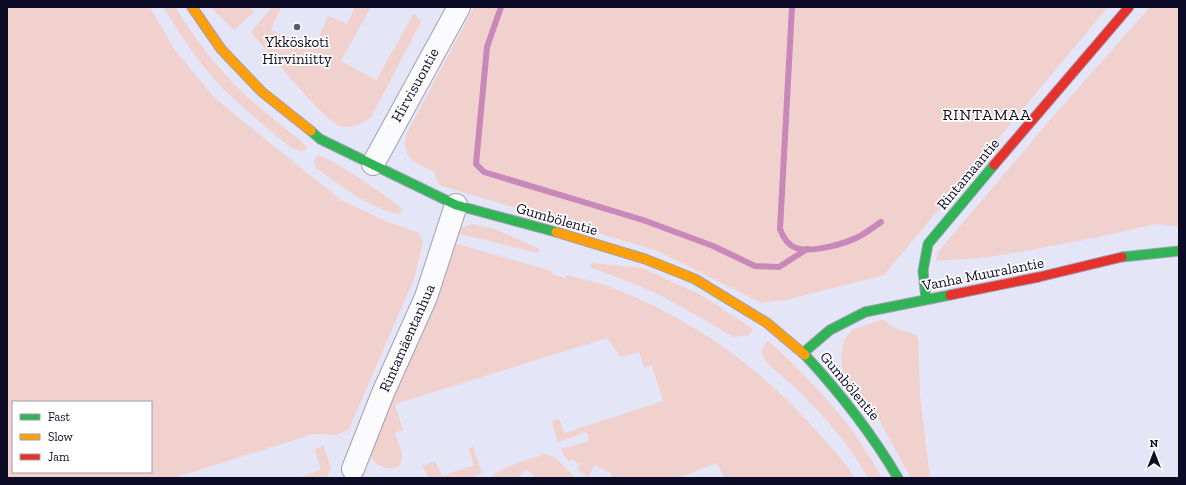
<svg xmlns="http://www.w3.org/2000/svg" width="1186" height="485" viewBox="0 0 1186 485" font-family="'Zilla Slab',serif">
<rect width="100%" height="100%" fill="#e4e5f6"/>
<g fill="#f1d1cd" fill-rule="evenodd">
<path d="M 7,7 L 150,7 L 175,50 L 213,96 L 235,115 L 341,200 L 388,222 L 419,233 L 423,242 L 414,279 L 349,429 L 337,435 L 313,434 L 174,478 L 7,478 ZM 13,402 L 151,402 L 151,472 L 13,472 Z"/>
<path d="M 163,7 L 175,7 C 197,42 223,76 255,104 C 272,118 290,132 307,146 L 305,151 L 300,151 L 290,147 C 271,131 252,116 234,99 C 205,73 184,40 163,7 Z"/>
<path d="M 210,7 L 249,7 L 254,12 L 234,30 Z"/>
<path d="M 272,7 L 281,7 L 271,30 L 314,48 L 328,16 L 347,24 L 355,7 L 371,7 L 341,61 L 376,80 L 414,13 L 421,22 L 371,117 C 362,124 352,129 340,126 C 324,121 266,49 251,32 Z"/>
<path d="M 474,7 L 1108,7 L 884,275 L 786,300 L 761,303 L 655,250 L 439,185 L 434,172 C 414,162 400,158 407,133 Z"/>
<path d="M 1150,7 L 1179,7 L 1179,227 L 1156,224 L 1094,238 L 991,257 L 936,261 L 938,252 L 1050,120 Z"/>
<path d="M 318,155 C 327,156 400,203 403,211 L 399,214 C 370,209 340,185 316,168 L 314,160 Z"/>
<path d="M 472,224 L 495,229 L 540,249 L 538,253 L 460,234 L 460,229 Z"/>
<path d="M 453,243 L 552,271 L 552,274 L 565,278 L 567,275 C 582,279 598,282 613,288 C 695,320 764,370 821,436 C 833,449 845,463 855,478 L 724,478 L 717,463 L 679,478 L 609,478 L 612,474 L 595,465 L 588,477 L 577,469 L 580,465 L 572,459 L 568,461 L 561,451 L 561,449 L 589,441 L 587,432 L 558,442 L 552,422 L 554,419 L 560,420 L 564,433 L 663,401 L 652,365 L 644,367 L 639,352 L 621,357 L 607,338 L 395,404 L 403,430 L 395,433 C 397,441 403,451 402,459 C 401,474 378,469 372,459 C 371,457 371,453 370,450 Z"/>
<path d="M 591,263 L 642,268 L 701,295 L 753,329 L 749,335 L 734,337 L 666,298 L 642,287 L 590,267 Z"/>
<path d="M 881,320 L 885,320 C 896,334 906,328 918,337 L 920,396 L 930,478 L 911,478 L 876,414 L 848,379 L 842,368 L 841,353 L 844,340 L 852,330 Z"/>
<path d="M 768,341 C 813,381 853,424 882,478 L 868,478 C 847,440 816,406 783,377 C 775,369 761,362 762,349 Z"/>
<path d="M 324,446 L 331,469 L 326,478 L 297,478 L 321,470 L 315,449 Z"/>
<path d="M 473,447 L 482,473 L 473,478 L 429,478 L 422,466 L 435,461 L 442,476 L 474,465 L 468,448 Z"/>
<path d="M 545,454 L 556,458 L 576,478 L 536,478 L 526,469 L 518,478 L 489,478 L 506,467 Z"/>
</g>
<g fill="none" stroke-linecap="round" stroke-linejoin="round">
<g stroke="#c888b9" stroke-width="6">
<path d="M 501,7 L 487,47 L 476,164 L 484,172 L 643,220 L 713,246 L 755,266 L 779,267 L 807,249"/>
<path d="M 792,7 L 780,229 C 783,237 787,245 796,248 C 812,253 845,244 860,236 C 867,232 874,227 881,222"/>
</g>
<defs>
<g id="street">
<path d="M 373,164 L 459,7"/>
<path d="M 353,469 L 383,393 L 426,297 L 456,205"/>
</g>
<g id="fast">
<path d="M 311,131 L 320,139 L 456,205 L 556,232"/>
<path d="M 1122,257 L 1179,251"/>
<path d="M 926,299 L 923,271 L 928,244 L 994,165"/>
<path d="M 803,353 L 830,330 L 865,312 L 950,295"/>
<path d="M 805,355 C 841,394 871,432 898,478"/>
</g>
<g id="slow">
<path d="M 192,7 L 221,49 L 262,92 L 311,131"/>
<path d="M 556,232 L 645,259 L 695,279 L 767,323 L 805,355"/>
</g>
<g id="jam">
<path d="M 994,165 L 1129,7"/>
<path d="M 950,295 L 1039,277 L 1122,257"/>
</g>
</defs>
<use href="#street" stroke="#a0a0b5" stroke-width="24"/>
<use href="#fast" stroke="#a0a0b5" stroke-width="11"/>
<use href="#slow" stroke="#a0a0b5" stroke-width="11"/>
<use href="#jam" stroke="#a0a0b5" stroke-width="11"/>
<use href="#street" stroke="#fbfbfe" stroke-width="22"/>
<use href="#fast" stroke="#30b455" stroke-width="9"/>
<use href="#slow" stroke="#ff9f0a" stroke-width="9"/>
<use href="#jam" stroke="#e5322d" stroke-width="9"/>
</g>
<circle fill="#58586f" stroke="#fff" stroke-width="1.5" cx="297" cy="27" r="4"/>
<g text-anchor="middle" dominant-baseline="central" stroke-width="3.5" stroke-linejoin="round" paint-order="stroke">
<g font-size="15" fill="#0d0c27" stroke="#fff">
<text x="297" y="42">Ykköskoti<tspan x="297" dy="17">Hirviniitty</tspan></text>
</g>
<g font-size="15" fill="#0d0c27" stroke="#fff">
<text transform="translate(415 85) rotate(-61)">Hirvisuontie</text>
<text transform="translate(968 174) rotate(-50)">Rintamaantie</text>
<text transform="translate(557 219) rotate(16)">Gumbölentie</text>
<text transform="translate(983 274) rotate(-11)">Vanha Muuralantie</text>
<text transform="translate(407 338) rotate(-66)">Rintamäentanhua</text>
<text transform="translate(850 386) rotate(50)">Gumbölentie</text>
</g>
<g font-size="16" letter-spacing="1" fill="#0d0c27" stroke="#fff">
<text x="987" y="114">RINTAMAA</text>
</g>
</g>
<rect width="1186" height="485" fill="none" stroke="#0d0c27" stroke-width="16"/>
<rect x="12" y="401" width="140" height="72" fill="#ffffff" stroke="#9e9ea9"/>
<rect x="20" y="414" width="20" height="6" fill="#30b455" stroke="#9e9ea9"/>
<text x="48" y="421" font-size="12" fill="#0d0c27">Fast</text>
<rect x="20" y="434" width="20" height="6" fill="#ff9f0a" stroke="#9e9ea9"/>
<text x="48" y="441" font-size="12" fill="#0d0c27">Slow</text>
<rect x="20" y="454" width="20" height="6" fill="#e5322d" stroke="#9e9ea9"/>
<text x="48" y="461" font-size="12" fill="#0d0c27">Jam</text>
<g transform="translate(1154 453)" stroke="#ffffff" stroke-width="3" paint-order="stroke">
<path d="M0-3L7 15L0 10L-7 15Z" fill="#0d0c27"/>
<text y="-6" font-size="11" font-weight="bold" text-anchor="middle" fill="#0d0c27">N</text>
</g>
</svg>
